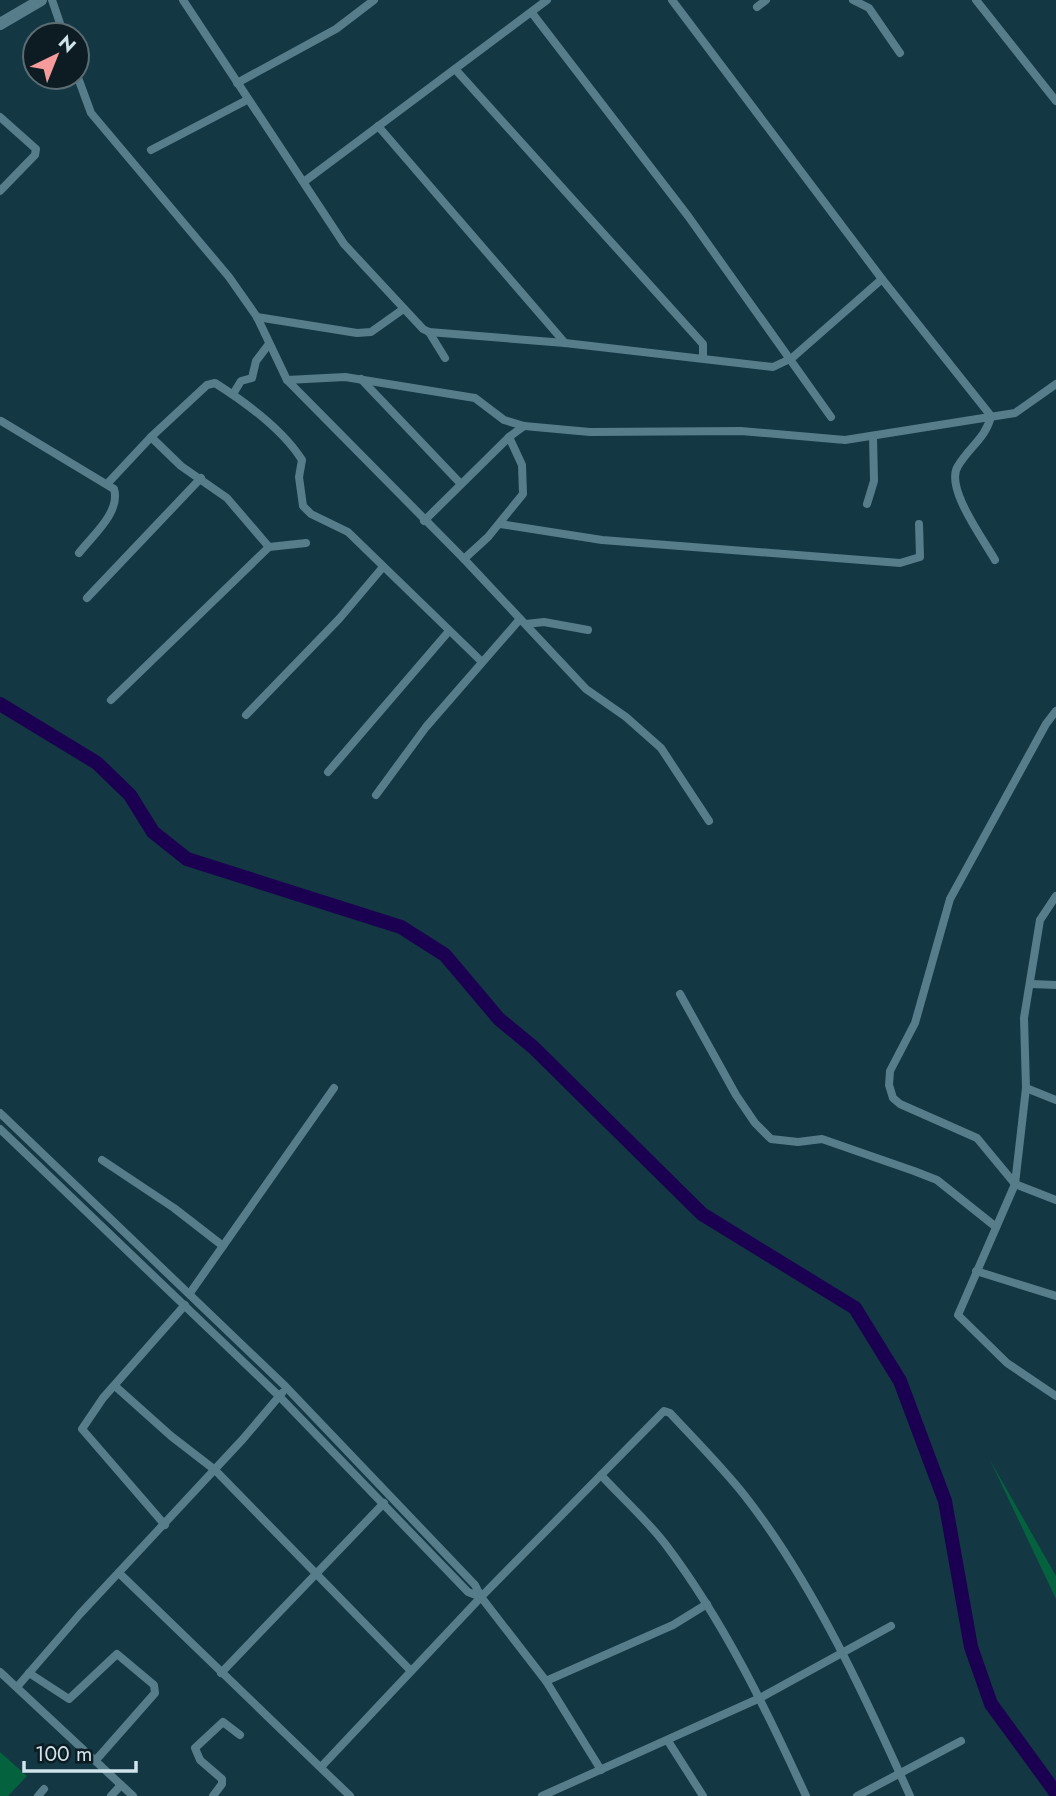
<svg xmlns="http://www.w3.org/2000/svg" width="1056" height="1796" viewBox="0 0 1056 1796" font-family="Jost,sans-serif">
<rect width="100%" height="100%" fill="#133743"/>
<g fill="#05623f">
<path d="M 990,1460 L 1056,1576 L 1056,1599 Z"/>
<path d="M 0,1752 L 27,1776 L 8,1796 L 0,1796 Z"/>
</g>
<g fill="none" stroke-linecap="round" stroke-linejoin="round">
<path stroke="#1b0051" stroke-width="14" d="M 0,704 L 97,763 L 130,795 L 153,832 L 187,859 L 401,927 L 445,955 L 499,1019 L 533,1047 L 702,1214 L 855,1308 L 900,1381 L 945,1501 L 971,1647 L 991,1704 L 1056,1793"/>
<g stroke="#587d8a" stroke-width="8">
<path d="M 52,0 L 64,35"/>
<path d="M 183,0 L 344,244 L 423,329 L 429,332 L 565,343 L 773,367 L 792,358 L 882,279"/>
<path d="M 672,0 L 882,279 L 991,416 C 986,438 969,447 958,466 C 944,487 984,540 995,560"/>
<path d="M 853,0 L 869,8 L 900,53"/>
<path d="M 976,0 L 1056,101"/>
<path d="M 757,7 L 766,0"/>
<path d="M 532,13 L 688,216 L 831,417"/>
<path d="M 455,69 L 703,344 L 703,358"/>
<path d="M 77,75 L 91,113 L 229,277 L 257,317 L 287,380 L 464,559 L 586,689 L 626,717 L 661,748 L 709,821"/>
<path d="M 237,83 L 336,29 L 374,0"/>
<path d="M 0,117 L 36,149 L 35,155 L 0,191"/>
<path d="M 378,126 L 565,343"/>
<path d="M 151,150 L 247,100"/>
<path d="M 305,181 L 547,0"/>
<path d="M 257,317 L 357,333 L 371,332 L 402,310"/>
<path d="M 429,332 L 445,358"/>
<path d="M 361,379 L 460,483"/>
<path d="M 287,380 L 345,377 L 475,398 L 504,420 L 524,426 L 590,432 L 741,431 L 845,440 L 1015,413 L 1056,384"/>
<path d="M 233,394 L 241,381 L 252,378 L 256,361 L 269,344"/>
<path d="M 1,421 L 114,489 C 121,512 92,536 79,553"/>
<path d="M 151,437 L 181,466 L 227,498 L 269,547"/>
<path d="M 107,484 L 151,437 L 207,385 L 215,383 C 245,402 283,430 302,460 L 299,477 L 303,506 L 311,514 L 348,532 L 481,661"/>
<path d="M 867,504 L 874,481 L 873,436"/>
<path d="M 424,521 L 509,437 L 524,426"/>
<path d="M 500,524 L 602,540 L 900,563 L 920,557 L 919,524"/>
<path d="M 464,559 L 488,537 L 523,494 L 522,465 L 509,437"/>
<path d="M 87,598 L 201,478"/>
<path d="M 526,624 L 544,622 L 588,630"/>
<path d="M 111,700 L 269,547 L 306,543"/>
<path d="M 1056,711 L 1046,724 L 950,899 L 915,1023 L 890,1071 L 889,1085 L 893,1098 L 900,1104 L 977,1138 L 1015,1184 L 1056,1200"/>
<path d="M 246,715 L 339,619 L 383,567"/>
<path d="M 328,772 L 449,631"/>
<path d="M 376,795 L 426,727 L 520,619"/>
<path d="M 1056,896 L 1040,920 L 1024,1018 L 1026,1088 L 1015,1184 L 958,1315 L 1007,1363 L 1056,1396"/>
<path d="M 1031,984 L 1056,985"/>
<path d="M 680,994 L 736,1095 L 755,1123 L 771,1139 L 798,1142 L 822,1139 L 914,1171 L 937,1180 L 996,1227"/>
<path d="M 1026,1088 L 1056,1100"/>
<path d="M 0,1113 L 285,1386 L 475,1585 L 481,1597 L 546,1681 L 601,1770"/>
<path d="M 0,1129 L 279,1396 L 468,1592 L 481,1597"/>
<path d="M 102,1160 L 174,1208 L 223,1246"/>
<path d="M 976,1271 L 1056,1296"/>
<path d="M 190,1293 L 334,1088"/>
<path d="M 115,1386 L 171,1436 L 215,1470 L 411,1671"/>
<path d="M 601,1475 C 622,1498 647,1520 666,1545 C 724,1622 766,1709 806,1796"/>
<path d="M 165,1525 L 82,1429 L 103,1398 L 185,1305"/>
<path d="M 119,1573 L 350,1796"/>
<path d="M 0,1672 L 133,1796"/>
<path d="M 29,1673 L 69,1699 L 117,1654 L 154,1685 L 155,1693 L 96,1760"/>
<path d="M 221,1673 L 384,1503"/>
<path d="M 546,1681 L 673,1625 L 707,1604"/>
<path d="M 17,1687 L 80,1614 L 243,1439 L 282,1393"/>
<path d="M 668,1741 L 703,1796"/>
<path d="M 321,1767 L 481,1597 L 664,1411 L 670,1413 C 695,1440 722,1467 745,1496 C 813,1583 865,1696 910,1796"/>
<path d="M 38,1796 L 44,1789"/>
<path d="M 111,1796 L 121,1785"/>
<path d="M 213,1796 L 222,1784 L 222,1779 L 200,1760 L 195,1748 L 223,1722 L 240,1735"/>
<path d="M 542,1796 L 760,1698 L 891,1626"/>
<path d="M 857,1796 L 961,1741"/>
</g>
<path stroke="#587d8a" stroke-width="12" d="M 0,24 L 41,0"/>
</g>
<g transform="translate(56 56) rotate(43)"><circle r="33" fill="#0d1c22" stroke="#5b6c72" stroke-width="2"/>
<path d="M0-5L12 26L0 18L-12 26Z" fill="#f59b9c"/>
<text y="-10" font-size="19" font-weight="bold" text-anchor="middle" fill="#d0e3eb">N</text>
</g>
<path d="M24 1761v10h112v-10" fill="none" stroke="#d0e3eb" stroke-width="3.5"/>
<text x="35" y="1761" font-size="21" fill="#d0e3eb" stroke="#0d1c22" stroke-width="5" paint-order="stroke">100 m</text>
</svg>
